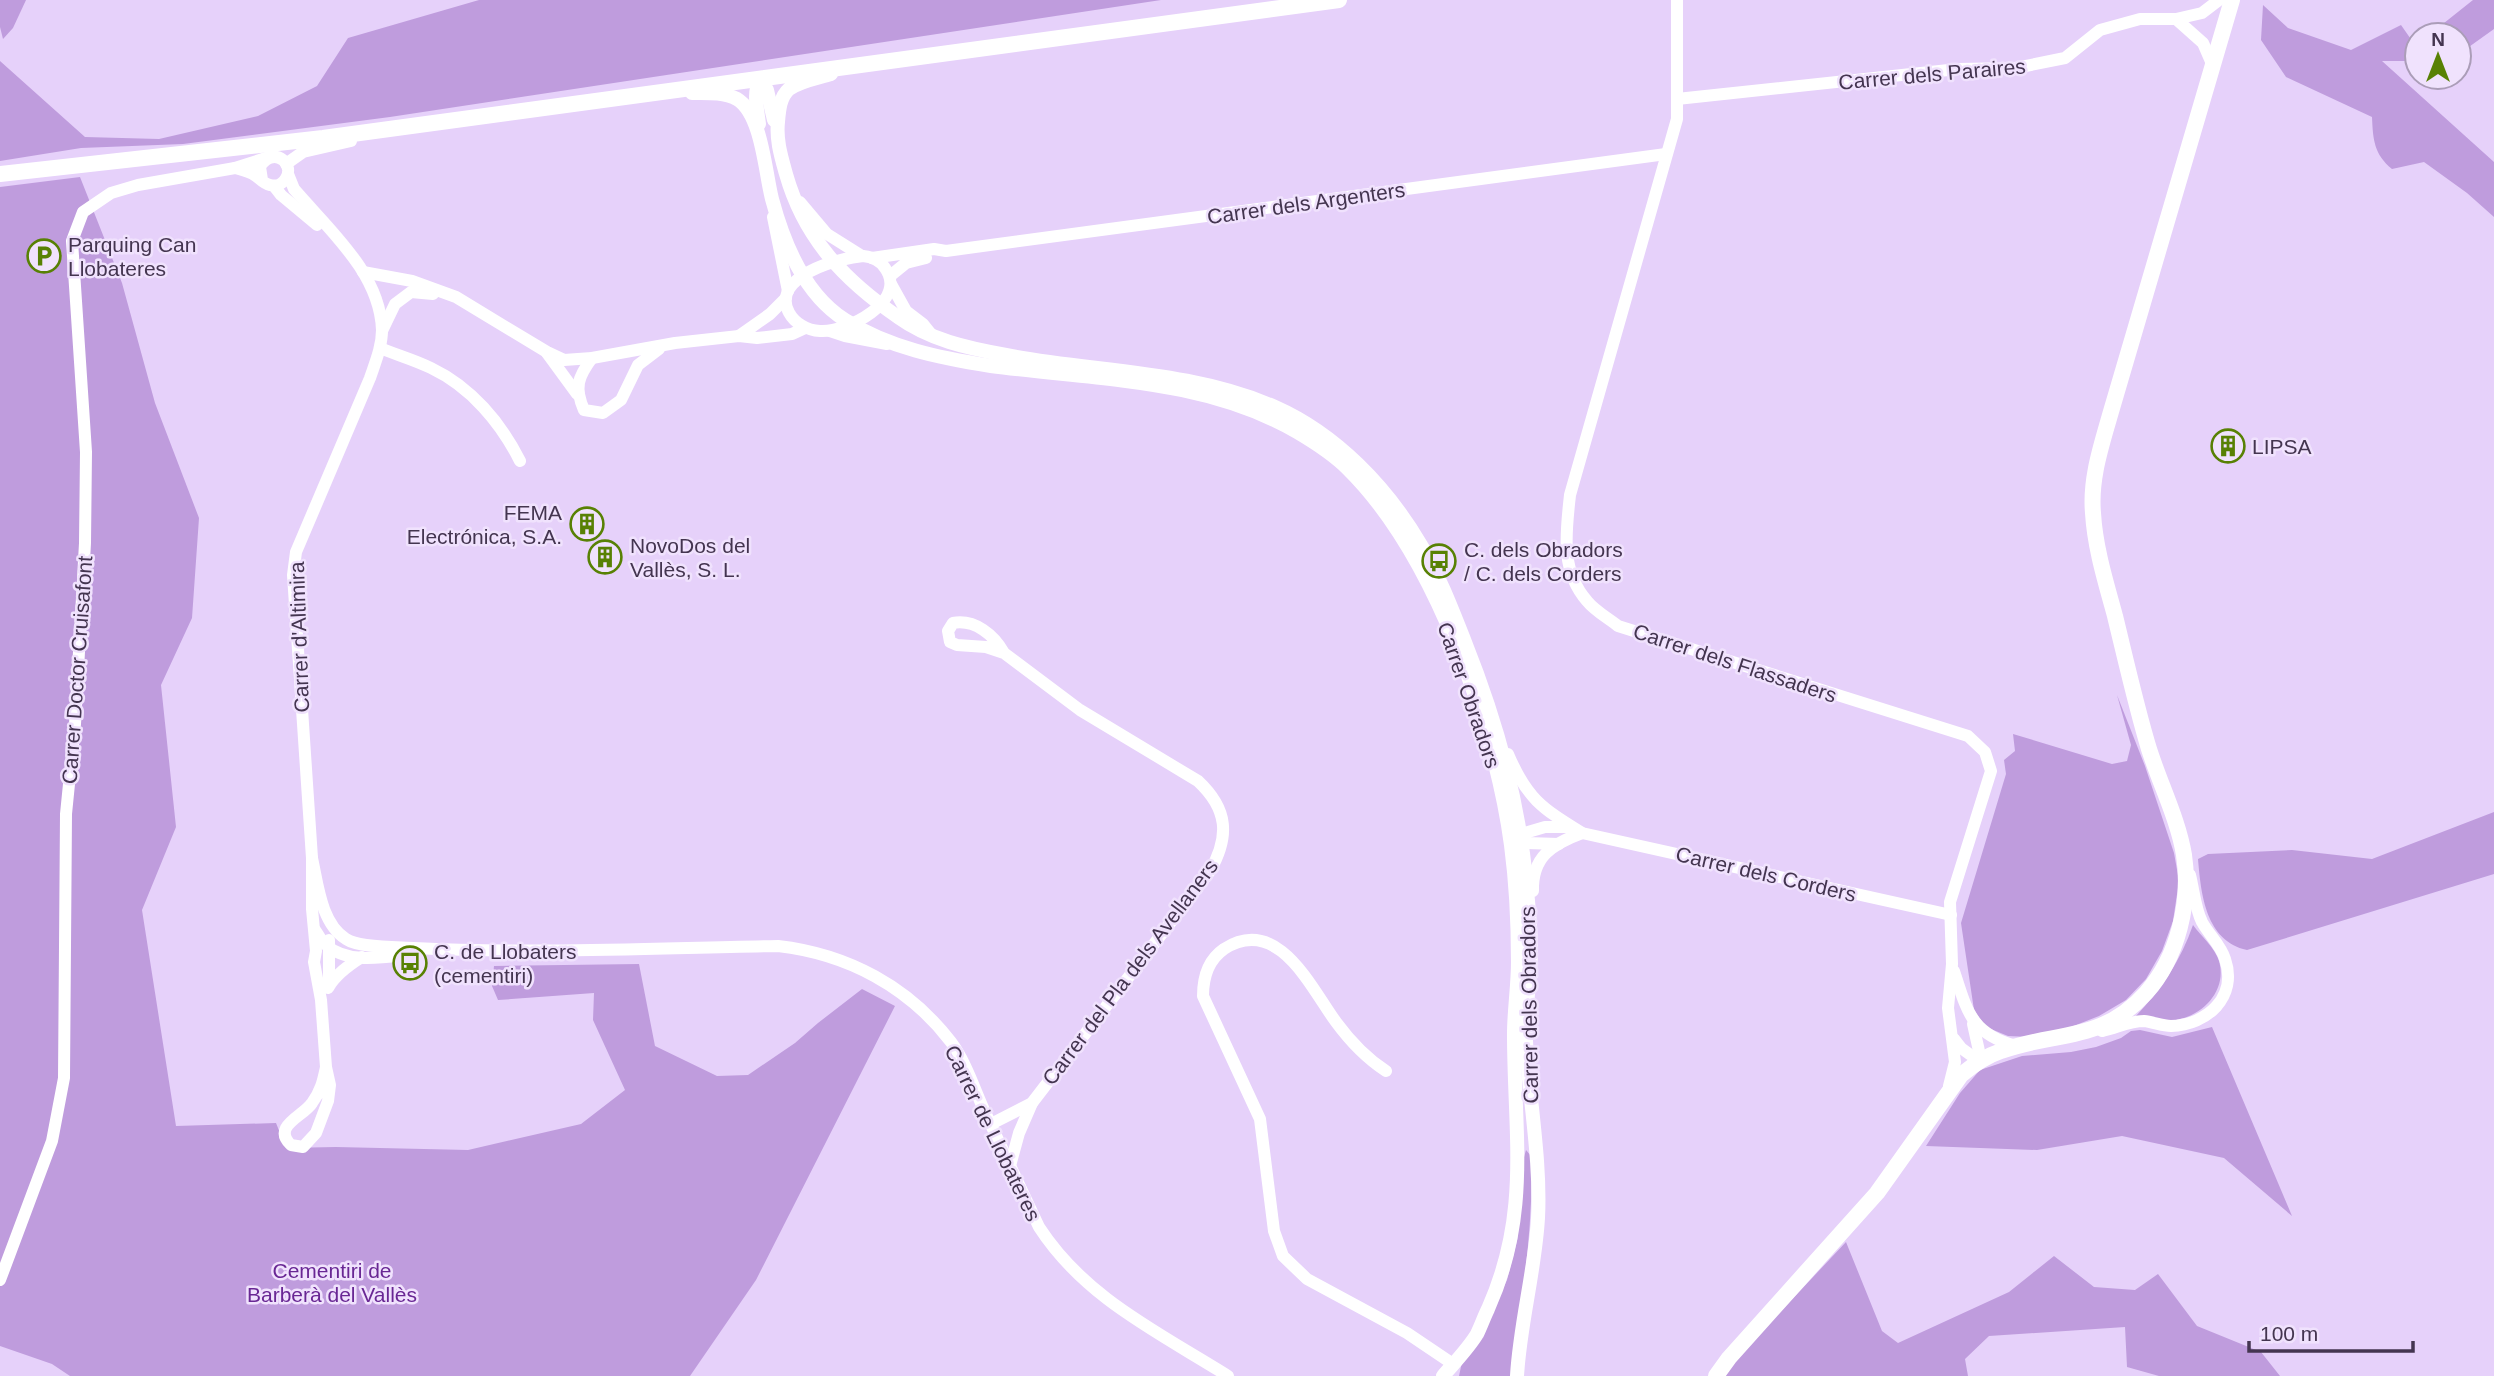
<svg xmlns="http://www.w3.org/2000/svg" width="2494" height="1376" viewBox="0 0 2494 1376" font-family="Helvetica,sans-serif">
<rect width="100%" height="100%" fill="#e6d1fa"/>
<g fill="#bf9cdd">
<path d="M 0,0 L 26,0 L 13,28 L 3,39 L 0,27 Z"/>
<path d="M 479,0 L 1161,0 L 390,117 L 183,144 L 81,148 L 0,161 L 0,61 L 85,137 L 159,139 L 258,116 L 317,86 L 348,38 Z"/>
<path d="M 2473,0 L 2494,0 L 2494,29 L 2459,54 L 2459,35 L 2429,35 Z"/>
<path d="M 2263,5 L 2288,28 L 2351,50 L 2401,25 L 2415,45 L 2417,44 L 2417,61 L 2382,61 L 2494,162 L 2494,217 L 2467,193 L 2424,162 L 2392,169 C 2374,154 2373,140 2372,117 L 2286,77 L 2261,40 Z"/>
<path d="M 80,177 L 122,283 L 155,403 L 199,518 L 192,618 L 161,685 L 176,827 L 142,910 L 176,1126 L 276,1123 L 286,1148 L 336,1147 L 468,1150 L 581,1124 L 625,1090 L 593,1020 L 594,993 L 498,1000 L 492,986 L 494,966 L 639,964 L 655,1046 L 717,1076 L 748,1075 L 795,1043 L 818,1023 L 862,989 L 895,1006 L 756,1280 L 690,1376 L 70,1376 L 52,1364 L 0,1346 L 0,187 Z"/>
<path d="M 2117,695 L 2145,766 L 2174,853 L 2179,881 L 2173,921 L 2162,951 L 2146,979 L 2126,1000 L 2099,1016 L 2066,1029 L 2030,1037 L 2008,1036 L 1986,1027 L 1974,1010 L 1961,923 L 2006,774 L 2004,760 L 2015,751 L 2013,734 L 2112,764 L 2127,761 L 2131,745 Z"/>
<path d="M 2494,812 L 2494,874 L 2247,950 C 2206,941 2201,895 2198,859 L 2208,854 L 2292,850 L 2372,859 Z"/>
<path d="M 2193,925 C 2201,936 2215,948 2219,961 C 2227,988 2206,1013 2180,1019 C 2167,1023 2150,1016 2136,1016 C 2162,988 2181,960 2193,925 Z"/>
<path d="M 2212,1027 L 2292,1216 L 2224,1158 L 2122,1136 L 2037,1150 L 1926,1146 L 1960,1093 L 1980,1070 L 2022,1056 L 2071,1052 L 2096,1047 L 2121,1038 L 2131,1031 L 2140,1030 L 2172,1037 Z"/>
<path d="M 1526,1150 L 1531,1156 C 1534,1231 1521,1302 1511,1376 L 1459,1376 L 1462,1362 L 1483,1332 L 1507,1280 L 1517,1241 L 1523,1193 L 1523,1161 Z"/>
<path d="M 1846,1242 L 1882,1331 L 1898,1343 L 2009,1292 L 2054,1256 L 2094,1287 L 2135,1290 L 2158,1274 L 2197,1326 L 2261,1352 L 2280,1376 L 2159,1376 L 2127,1367 L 2125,1327 L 1989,1336 L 1965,1359 L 1968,1376 L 1724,1376 L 1732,1363 Z"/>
</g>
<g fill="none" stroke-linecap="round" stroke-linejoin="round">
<g stroke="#fff" stroke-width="12">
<path d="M 1677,0 L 1677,119 L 1570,495 C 1566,533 1560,570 1587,601 C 1595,611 1608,618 1618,626 L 1968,736 L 1985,752 L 1991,771 L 1950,902 L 1952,964 L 1948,1008 L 1955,1062 L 1949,1086"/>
<path d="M 2176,19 L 2203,43 L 2213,66"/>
<path d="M 1677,99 L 1958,69 L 2016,68 L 2065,58 L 2100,30 L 2140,19 L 2176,19 L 2202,13 L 2219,0"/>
<path d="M 286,164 L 303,152 L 351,141"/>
<path d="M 235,168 C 243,170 249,171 256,176 C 260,179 264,184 270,185 C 284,189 295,170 283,160 C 274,153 264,159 260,167 L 262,180"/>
<path d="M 288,174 L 294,189 C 329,230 380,273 382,330 C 382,347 375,363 370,378 L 296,552 L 293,575 L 312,858 L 312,909 L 316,951 L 314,962 L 321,1000 L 326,1067 L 330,1085 L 328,1101 L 316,1133 L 303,1147 L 291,1145 C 271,1126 304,1116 312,1103 C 321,1091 323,1081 326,1067"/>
<path d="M 274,186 L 281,195 L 317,225"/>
<path d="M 800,202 L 827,234 L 862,256"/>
<path d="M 773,217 L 788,291"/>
<path d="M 863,256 C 872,257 880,260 885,268 C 909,301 846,333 820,331 C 793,330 772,300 797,280 C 815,265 840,259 863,256 Z"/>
<path d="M 872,258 L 934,249 L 946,251 L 1666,154"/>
<path d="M 363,272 L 412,281 L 456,297 L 547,352 L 564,360 L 592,358 L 675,343 L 739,336 L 757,338 L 792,334 L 805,328"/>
<path d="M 890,276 L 906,263 L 926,258"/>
<path d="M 891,284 L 906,311 L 923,324 L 931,334"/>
<path d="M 382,331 L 395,304 L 411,292 L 433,294"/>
<path d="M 830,331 L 845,336 L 887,344"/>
<path d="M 739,336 L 770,314 L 786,298"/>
<path d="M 380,348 C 397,355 415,360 431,368 C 471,387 501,423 520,461"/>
<path d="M 547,353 L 577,394"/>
<path d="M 592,358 C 578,377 574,387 584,410 L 603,413 L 621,400 L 638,365 L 659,349"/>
<path d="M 1508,754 C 1527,799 1542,808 1582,833 L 1951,915"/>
<path d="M 1519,833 L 1526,843 L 1559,844"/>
<path d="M 1517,846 L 1528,832 L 1545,827 L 1571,827"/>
<path d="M 312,858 C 318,885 321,923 346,939 C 359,948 398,947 414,948 C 535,954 657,948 778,946 C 848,954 909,987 951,1042 C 966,1062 974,1088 984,1110 C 1002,1149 1021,1188 1039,1227 C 1085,1298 1158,1332 1228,1376"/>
<path d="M 1533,891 C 1532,857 1552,844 1582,833"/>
<path d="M 315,930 C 318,934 321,941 325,944 C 347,965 385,957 412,954"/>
<path d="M 329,940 L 329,985"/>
<path d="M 1954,971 C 1967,1011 1971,1034 2016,1046"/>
<path d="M 328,988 C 336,974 349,965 362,957"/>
<path d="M 1973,1024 L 1979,1051 L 1979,1061"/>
<path d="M 2102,1031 C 2117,1028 2129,1021 2144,1021 C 2153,1022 2162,1026 2171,1026 C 2207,1025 2238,997 2225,959 C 2221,945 2209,935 2202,922 C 2195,908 2194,891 2190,875"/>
<path d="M 1954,1039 L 1961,1048 L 1979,1061"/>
<path d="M 1386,1071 C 1366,1058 1350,1041 1336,1022 C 1311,988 1278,914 1224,949 C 1208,960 1203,977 1203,996 L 1260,1119 L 1274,1231 L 1283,1256 L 1307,1279 L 1407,1333 L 1453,1364"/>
<path d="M 991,1124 L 1032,1103 L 1210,871 C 1230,836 1228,809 1198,781 L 1080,710 L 1004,653 L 986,647 L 957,645 L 950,642 L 948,631 L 953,623 C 975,619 994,635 1004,653"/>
<path d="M 1010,1166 L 1019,1133 L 1032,1103"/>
<path d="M 0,1280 L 52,1141 L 64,1078 L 66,814 L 75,724 L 85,543 L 86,452 L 72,241 L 83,212 L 111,193 L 138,185 L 235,168 L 269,157"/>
</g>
<g stroke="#fff" stroke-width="14">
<path d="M 831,74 C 818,78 800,81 789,89 C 780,97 779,110 778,122 C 776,140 781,156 786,174 C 804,238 844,280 898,317 C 930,340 967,348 1006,355 C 1095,372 1190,370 1275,407 C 1336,434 1387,487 1421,545 C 1439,575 1452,609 1465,642 C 1497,722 1520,804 1527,890 C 1529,911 1531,932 1531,952 C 1530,982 1525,1011 1526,1041 C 1529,1099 1541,1160 1538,1218 C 1535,1271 1520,1323 1517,1376"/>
<path d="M 760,78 L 767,90 L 774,120"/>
<path d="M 692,93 C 707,93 724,92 737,99 C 762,114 765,172 772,199 C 784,244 804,294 845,320 C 889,348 940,358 991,366 C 1094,380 1204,378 1297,432 C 1314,442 1334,455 1348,469 C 1434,554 1495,726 1511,845 C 1516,883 1518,923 1518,962 C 1518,986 1514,1010 1514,1034 C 1514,1135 1531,1213 1488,1309 C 1484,1317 1481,1326 1477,1334 C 1468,1349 1454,1363 1443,1376"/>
<path d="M 759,124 C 757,107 753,94 760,78"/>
</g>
<g stroke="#fff" stroke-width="16">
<path d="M 0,174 L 323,138 L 1339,0"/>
<path d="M 1716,1376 L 1729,1358 L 1877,1193 L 1961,1075 C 1973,1065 1986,1056 2001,1051 C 2056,1031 2101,1043 2146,993 C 2178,957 2191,902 2184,855 C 2178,819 2160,784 2149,749 C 2136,706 2126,661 2115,616 C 2106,583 2095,548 2093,513 C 2090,479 2101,447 2110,415 L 2232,0"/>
</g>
</g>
<defs>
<symbol id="parking-ring" viewBox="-11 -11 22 22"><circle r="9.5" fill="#f0e2fd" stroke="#588104" stroke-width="1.5"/><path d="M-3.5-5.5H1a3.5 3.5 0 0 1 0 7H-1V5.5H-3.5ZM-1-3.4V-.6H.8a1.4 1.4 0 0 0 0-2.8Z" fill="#588104"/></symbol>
<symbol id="building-ring" viewBox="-11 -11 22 22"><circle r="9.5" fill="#f0e2fd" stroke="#588104" stroke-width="1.5"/><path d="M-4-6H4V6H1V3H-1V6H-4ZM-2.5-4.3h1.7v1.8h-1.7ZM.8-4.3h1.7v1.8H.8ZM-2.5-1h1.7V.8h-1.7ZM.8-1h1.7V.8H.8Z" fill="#588104"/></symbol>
<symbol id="bus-ring" viewBox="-11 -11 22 22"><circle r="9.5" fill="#f0e2fd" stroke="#588104" stroke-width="1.5"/><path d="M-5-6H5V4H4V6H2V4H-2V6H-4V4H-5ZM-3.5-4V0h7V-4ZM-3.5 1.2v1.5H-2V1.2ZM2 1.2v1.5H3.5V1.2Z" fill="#588104"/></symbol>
</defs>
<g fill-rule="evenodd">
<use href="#parking-ring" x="25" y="237" width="38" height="38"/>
<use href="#building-ring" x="2209" y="427" width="38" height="38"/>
<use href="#building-ring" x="568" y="505" width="38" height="38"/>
<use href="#building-ring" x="586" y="538" width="38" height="38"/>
<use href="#bus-ring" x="1420" y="542" width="38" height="38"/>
<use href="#bus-ring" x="391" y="944" width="38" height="38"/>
</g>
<g text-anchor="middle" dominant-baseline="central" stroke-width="5" stroke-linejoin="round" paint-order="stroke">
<g font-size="21" fill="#443550" stroke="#f0e2fd">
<text transform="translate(1932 74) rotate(-5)">Carrer dels Paraires</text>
<text transform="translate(1306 203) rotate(-8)">Carrer dels Argenters</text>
<text transform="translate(299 637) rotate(-92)">Carrer d'Altimira</text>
<text transform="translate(1735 663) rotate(18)">Carrer dels Flassaders</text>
<text transform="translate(77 670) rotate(-86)">Carrer Doctor Cruisafont</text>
<text transform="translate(1469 695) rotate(71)">Carrer Obradors</text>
<text transform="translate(1766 874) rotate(13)">Carrer dels Corders</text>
<text transform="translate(1130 972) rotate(-53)">Carrer del Pla dels Avellaners</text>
<text transform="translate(1529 1005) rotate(-91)">Carrer dels Obradors</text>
<text transform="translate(993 1133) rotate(64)">Carrer de Llobateres</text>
</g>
<g font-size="21" fill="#443550" stroke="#f0e2fd" text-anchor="start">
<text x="68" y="244">Parquing Can<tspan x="68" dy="24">Llobateres</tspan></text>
<text x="2252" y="446">LIPSA</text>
<text x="562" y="512" text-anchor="end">FEMA<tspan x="562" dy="24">Electrónica, S.A.</tspan></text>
<text x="630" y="545">NovoDos del<tspan x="630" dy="24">Vallès, S. L.</tspan></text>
<text x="1464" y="549">C. dels Obradors<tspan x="1464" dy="24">/ C. dels Corders</tspan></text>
<text x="434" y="951">C. de Llobaters<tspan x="434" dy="24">(cementiri)</tspan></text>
</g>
<g font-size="21" fill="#692794" stroke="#f0e2fd">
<text x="332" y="1270">Cementiri de<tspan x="332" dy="24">Barberà del Vallès</tspan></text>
</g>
</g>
<g transform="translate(2438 56)"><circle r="33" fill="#f0e2fd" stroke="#ab9db8" stroke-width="2"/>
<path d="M0-5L12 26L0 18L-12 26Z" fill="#588104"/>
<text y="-10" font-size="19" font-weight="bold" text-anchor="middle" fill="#443550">N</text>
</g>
<path d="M2249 1341v10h164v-10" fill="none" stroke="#443550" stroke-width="3.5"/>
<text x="2260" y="1341" font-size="21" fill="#443550" stroke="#f0e2fd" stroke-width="5" paint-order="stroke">100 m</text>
</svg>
